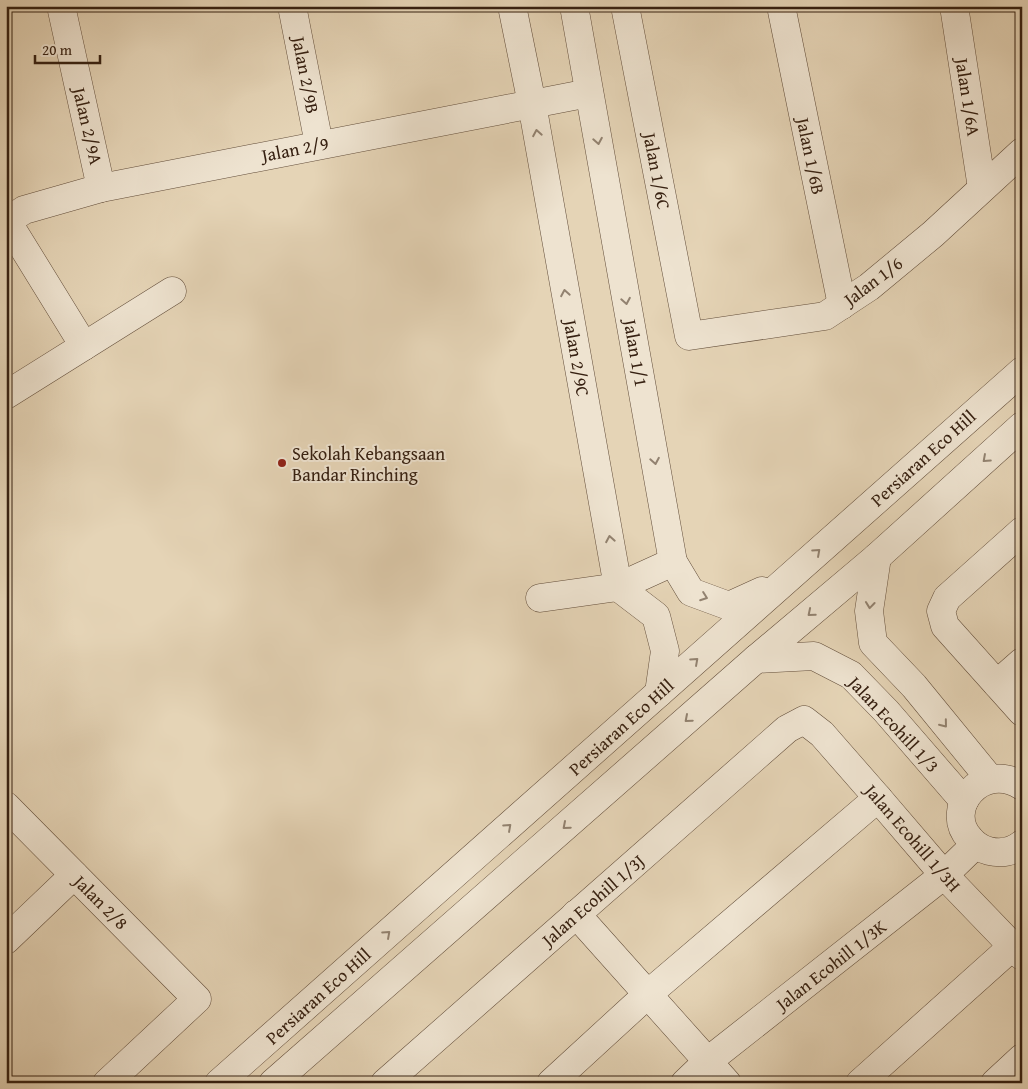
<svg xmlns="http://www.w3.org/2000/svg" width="1028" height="1089" viewBox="0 0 1028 1089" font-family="'Gentium Book Plus',serif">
<rect width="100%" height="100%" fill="#e5d4b6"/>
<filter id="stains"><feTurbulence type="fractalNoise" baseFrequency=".004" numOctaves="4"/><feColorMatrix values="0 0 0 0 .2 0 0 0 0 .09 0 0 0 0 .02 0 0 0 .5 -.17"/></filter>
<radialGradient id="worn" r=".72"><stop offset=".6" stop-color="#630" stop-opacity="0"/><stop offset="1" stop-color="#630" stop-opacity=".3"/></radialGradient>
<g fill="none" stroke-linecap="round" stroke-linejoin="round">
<defs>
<g id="minor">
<path d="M 61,6 L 101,188"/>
<path d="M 292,6 L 319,144"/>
<path d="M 512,6 L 532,104 L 618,587 L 656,616 L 665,651 L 659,693"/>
<path d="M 574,6 L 673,562 L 691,592 L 729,606 L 762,591"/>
<path d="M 625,6 L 689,336 L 825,316 L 869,287 L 933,234 L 1022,152"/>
<path d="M 781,6 L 842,305"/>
<path d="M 954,6 L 982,188"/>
<path d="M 7,221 L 84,346"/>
<path d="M 6,222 L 24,210 L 101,188 L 589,93"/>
<path d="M 6,395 L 172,291"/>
<path d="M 1022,531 L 947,598 L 941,611 L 945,626 L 1022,712"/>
<path d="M 877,557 L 869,611 L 873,643 L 914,686 L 990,779"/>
<path d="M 540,598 L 618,587 L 673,562"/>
<path d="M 756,659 L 814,656 L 851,675 L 886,711 L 964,801"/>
<path d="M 997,684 L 1022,662"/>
<path d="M 1022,786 C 982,760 942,809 970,839 C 975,845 981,849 989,851 C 1001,854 1012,852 1022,844"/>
<path d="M 6,806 L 197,999 L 107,1083"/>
<path d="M 576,914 L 727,1083"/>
<path d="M 6,940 L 74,875"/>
<path d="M 219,1083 L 1022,371"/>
<path d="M 273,1083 L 756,659 L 877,557 L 1022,426"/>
<path d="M 385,1083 L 787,729 L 804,720 L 822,734 L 878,798 L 944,875 L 1022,956"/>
<path d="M 551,1083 L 648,994 L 878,798"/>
<path d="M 685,1083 L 708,1061 L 944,875 L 975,845"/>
<path d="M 860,1083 L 1013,946"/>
<path d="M 995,1083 L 1022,1058"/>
</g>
</defs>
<use href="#minor" stroke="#624d3a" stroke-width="29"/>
<use href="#minor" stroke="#eee3d0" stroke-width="28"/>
</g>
<defs><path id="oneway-chevron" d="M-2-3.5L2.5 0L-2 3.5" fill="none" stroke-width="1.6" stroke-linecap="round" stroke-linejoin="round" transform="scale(1.25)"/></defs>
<g stroke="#928270">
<use href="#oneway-chevron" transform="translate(537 133) rotate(-100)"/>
<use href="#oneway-chevron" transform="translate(598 141) rotate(80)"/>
<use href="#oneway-chevron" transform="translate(565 293) rotate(-100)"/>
<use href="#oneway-chevron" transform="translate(626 301) rotate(80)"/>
<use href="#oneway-chevron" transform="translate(986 459) rotate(138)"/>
<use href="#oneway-chevron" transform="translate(655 461) rotate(80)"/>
<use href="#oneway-chevron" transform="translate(610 539) rotate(-100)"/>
<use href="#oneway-chevron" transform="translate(817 552) rotate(-42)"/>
<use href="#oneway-chevron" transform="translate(704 597) rotate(20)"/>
<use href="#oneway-chevron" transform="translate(870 605) rotate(96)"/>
<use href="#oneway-chevron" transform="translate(811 613) rotate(140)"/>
<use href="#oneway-chevron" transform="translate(695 661) rotate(-42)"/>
<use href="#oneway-chevron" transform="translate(688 719) rotate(139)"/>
<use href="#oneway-chevron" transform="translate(944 724) rotate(51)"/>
<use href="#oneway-chevron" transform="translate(566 826) rotate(139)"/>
<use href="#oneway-chevron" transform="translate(508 827) rotate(-42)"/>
<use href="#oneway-chevron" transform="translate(387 934) rotate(-42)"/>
</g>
<circle fill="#8f2418" stroke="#eee3d0" stroke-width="2" cx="282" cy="463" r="5"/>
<g text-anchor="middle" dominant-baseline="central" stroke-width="4" stroke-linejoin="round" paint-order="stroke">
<g font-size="18" fill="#362011" stroke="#eee3d0">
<text transform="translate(306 75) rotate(79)">Jalan 2/9B</text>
<text transform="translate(968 97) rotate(81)">Jalan 1/6A</text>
<text transform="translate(88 126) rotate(77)">Jalan 2/9A</text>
<text transform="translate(295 149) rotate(-11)">Jalan 2/9</text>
<text transform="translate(811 156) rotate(78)">Jalan 1/6B</text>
<text transform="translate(657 171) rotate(79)">Jalan 1/6C</text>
<text transform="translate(873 281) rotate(-37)">Jalan 1/6</text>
<text transform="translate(636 353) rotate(80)">Jalan 1/1</text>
<text transform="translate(577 358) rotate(80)">Jalan 2/9C</text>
<text transform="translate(923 458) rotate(-42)">Persiaran Eco Hill</text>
<text transform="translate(894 724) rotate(47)">Jalan Ecohill 1/3</text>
<text transform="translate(621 727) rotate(-42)">Persiaran Eco Hill</text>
<text transform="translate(913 838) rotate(49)">Jalan Ecohill 1/3H</text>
<text transform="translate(593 900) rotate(-41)">Jalan Ecohill 1/3J</text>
<text transform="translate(101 902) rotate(45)">Jalan 2/8</text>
<text transform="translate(831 965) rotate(-38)">Jalan Ecohill 1/3K</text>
<text transform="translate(318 996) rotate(-42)">Persiaran Eco Hill</text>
</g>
<g font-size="18" fill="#362011" stroke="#eee3d0" text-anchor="start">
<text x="292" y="453">Sekolah Kebangsaan<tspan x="292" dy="21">Bandar Rinching</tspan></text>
</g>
</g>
<rect width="1028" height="1089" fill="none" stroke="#e5d4b6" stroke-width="25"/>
<rect x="8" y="8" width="1013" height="1074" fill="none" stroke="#362011" stroke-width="2.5"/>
<rect x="12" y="12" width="1003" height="1064" fill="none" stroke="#362011"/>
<path d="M35 55v8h65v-8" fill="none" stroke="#362011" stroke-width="2.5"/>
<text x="42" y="55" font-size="15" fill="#362011" stroke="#eee3d0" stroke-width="4" paint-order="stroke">20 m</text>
<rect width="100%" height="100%" filter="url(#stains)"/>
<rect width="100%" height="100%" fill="url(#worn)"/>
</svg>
